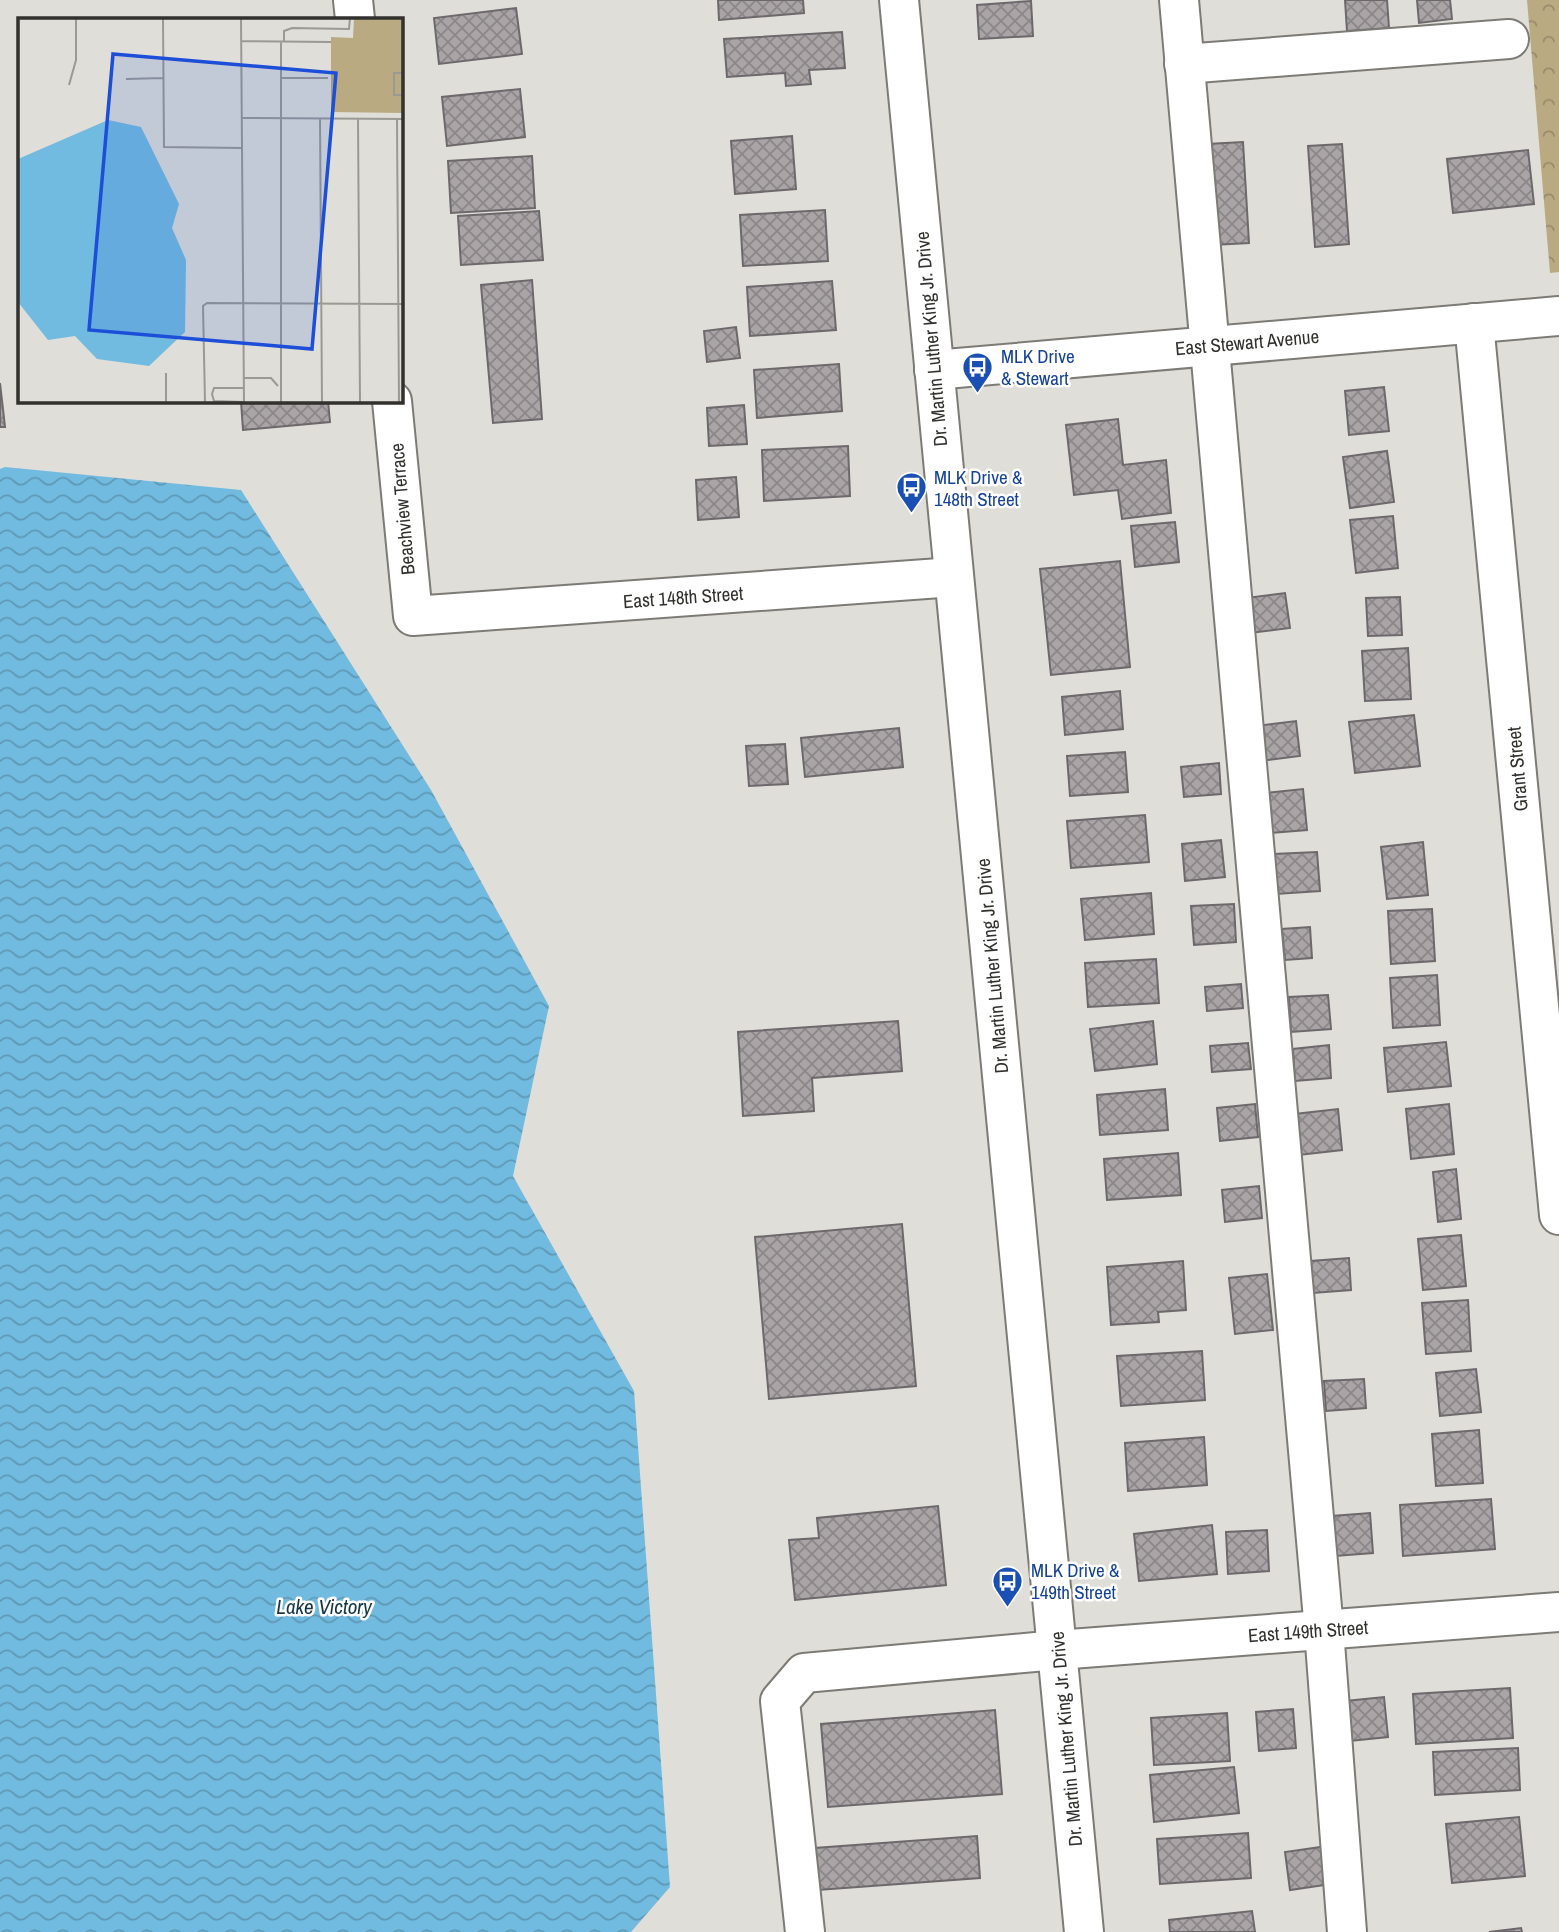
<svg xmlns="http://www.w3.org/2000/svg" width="1559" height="1932" viewBox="0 0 1559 1932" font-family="'Archivo Narrow',sans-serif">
<defs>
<pattern id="park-crowns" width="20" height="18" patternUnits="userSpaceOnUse" patternTransform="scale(1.75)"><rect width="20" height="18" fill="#baaa81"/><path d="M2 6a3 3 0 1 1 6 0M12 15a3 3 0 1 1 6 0" fill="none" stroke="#988b6a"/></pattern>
<pattern id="water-waves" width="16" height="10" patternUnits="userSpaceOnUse" patternTransform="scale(1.75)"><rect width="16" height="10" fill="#72bbe0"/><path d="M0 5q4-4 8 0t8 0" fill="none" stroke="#5e99b6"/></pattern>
<pattern id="building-cross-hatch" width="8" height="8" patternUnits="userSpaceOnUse" patternTransform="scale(1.75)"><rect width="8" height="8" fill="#aaa4a7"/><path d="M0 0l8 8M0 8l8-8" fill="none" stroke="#8b8688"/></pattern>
</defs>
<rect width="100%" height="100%" fill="#e0ded8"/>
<path fill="url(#park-crowns)" d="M 1527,0 L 1559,0 L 1559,272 L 1550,273 Z"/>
<path fill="url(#water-waves)" d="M 5,467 L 241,490 L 431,790 L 549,1006 L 513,1176 L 634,1391 L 670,1887 L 631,1932 L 0,1932 L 0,469 Z"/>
<g fill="url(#building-cross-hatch)" stroke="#6d686c" stroke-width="2">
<path d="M 718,0 L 803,0 L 804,13 L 719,20 Z"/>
<path d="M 1345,0 L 1387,0 L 1389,28 L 1347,31 Z"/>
<path d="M 1417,0 L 1450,0 L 1452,19 L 1419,23 Z"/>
<path d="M 1031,1 L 1033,36 L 979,39 L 977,5 Z"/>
<path d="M 516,8 L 522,54 L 439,64 L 434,18 Z"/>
<path d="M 842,32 L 845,68 L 809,70 L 811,84 L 786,86 L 785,73 L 727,77 L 724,39 Z"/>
<path d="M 520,89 L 525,137 L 447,146 L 442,97 Z"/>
<path d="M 792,136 L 796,189 L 735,194 L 731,141 Z"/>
<path d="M 1243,142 L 1249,243 L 1213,245 L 1207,144 Z"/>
<path d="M 1342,144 L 1349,244 L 1315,247 L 1308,146 Z"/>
<path d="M 1528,150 L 1534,204 L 1453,213 L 1447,159 Z"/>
<path d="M 532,156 L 535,208 L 451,213 L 448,161 Z"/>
<path d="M 825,210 L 828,261 L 743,266 L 740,215 Z"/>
<path d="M 539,211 L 543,260 L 461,265 L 458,216 Z"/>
<path d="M 532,280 L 542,419 L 493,423 L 481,285 Z"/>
<path d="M 832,281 L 836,330 L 750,336 L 747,287 Z"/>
<path d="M 736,327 L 740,358 L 707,362 L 704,331 Z"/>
<path d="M 839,364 L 842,411 L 757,418 L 754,370 Z"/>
<path d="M 0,383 L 5,427 L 0,427 Z"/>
<path d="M 1384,387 L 1389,431 L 1349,435 L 1345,391 Z"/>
<path d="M 241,401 L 328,401 L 330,422 L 243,430 Z"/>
<path d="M 744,405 L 747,444 L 709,446 L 707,408 Z"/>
<path d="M 1118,419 L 1123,465 L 1166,460 L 1171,513 L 1122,519 L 1118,490 L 1074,495 L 1066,425 Z"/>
<path d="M 848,446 L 850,496 L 764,501 L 762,450 Z"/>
<path d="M 1387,451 L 1394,502 L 1350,508 L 1343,457 Z"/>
<path d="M 736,477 L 739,517 L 698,520 L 696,480 Z"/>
<path d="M 1393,516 L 1398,568 L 1356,573 L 1350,520 Z"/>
<path d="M 1175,522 L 1179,562 L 1135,567 L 1131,526 Z"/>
<path d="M 1120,561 L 1130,667 L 1051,675 L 1040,569 Z"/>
<path d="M 1285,593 L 1290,628 L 1250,633 L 1246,598 Z"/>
<path d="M 1400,597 L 1402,635 L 1368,636 L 1366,598 Z"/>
<path d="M 1408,648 L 1411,699 L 1365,701 L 1362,651 Z"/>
<path d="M 1120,691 L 1123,729 L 1065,735 L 1062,697 Z"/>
<path d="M 1414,715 L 1420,766 L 1355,773 L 1349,722 Z"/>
<path d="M 1296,721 L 1300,756 L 1261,761 L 1256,726 Z"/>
<path d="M 899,728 L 903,767 L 805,777 L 801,738 Z"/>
<path d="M 785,744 L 788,784 L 749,786 L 746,746 Z"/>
<path d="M 1125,752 L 1128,792 L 1070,796 L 1067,756 Z"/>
<path d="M 1219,763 L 1221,794 L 1184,797 L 1181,767 Z"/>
<path d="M 1303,789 L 1307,830 L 1269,833 L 1266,793 Z"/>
<path d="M 1145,815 L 1149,862 L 1071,868 L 1067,821 Z"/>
<path d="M 1221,840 L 1225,877 L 1185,881 L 1182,844 Z"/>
<path d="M 1423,842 L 1428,895 L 1387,899 L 1381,847 Z"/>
<path d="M 1317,852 L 1320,891 L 1276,894 L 1274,854 Z"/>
<path d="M 1151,893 L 1154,934 L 1085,940 L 1081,899 Z"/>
<path d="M 1234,904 L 1236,942 L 1194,945 L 1191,906 Z"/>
<path d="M 1432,909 L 1435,961 L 1391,964 L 1388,911 Z"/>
<path d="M 1310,927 L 1312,958 L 1285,960 L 1282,929 Z"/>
<path d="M 1156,959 L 1159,1003 L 1088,1007 L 1085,963 Z"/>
<path d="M 1437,975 L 1440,1025 L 1393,1028 L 1390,978 Z"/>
<path d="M 1241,984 L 1243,1008 L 1207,1011 L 1205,987 Z"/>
<path d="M 1328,995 L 1331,1029 L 1291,1032 L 1289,997 Z"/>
<path d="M 898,1021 L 902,1071 L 812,1078 L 814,1111 L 743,1116 L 738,1032 Z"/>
<path d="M 1153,1021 L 1157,1064 L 1095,1071 L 1090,1029 Z"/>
<path d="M 1446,1042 L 1451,1086 L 1388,1092 L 1384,1048 Z"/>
<path d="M 1248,1043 L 1251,1069 L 1212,1072 L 1210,1046 Z"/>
<path d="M 1329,1045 L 1331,1078 L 1295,1081 L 1293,1049 Z"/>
<path d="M 1165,1089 L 1168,1130 L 1100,1135 L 1097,1095 Z"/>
<path d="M 1255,1104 L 1258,1137 L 1220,1141 L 1217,1108 Z"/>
<path d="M 1449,1104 L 1454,1154 L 1411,1159 L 1406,1109 Z"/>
<path d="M 1338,1109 L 1342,1150 L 1299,1155 L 1295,1114 Z"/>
<path d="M 1178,1153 L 1181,1195 L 1107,1200 L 1104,1159 Z"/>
<path d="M 1456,1169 L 1461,1219 L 1438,1222 L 1433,1172 Z"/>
<path d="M 1259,1186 L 1262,1218 L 1225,1222 L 1222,1190 Z"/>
<path d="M 902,1224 L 916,1386 L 769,1399 L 755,1237 Z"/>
<path d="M 1461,1235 L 1466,1286 L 1423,1290 L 1418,1239 Z"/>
<path d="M 1349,1258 L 1351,1290 L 1313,1293 L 1311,1261 Z"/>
<path d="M 1183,1261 L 1186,1310 L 1158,1312 L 1159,1322 L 1111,1325 L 1107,1267 Z"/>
<path d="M 1267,1274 L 1273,1330 L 1235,1334 L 1229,1278 Z"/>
<path d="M 1468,1300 L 1471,1351 L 1426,1354 L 1422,1303 Z"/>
<path d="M 1202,1351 L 1205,1400 L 1121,1406 L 1117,1356 Z"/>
<path d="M 1476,1369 L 1481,1412 L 1440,1416 L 1436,1373 Z"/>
<path d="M 1364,1379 L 1366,1408 L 1326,1411 L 1324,1381 Z"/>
<path d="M 1479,1430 L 1483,1483 L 1436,1486 L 1432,1434 Z"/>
<path d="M 1204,1437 L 1207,1485 L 1128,1491 L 1125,1443 Z"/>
<path d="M 1491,1499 L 1495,1549 L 1403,1556 L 1400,1505 Z"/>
<path d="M 938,1506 L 946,1585 L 795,1600 L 789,1540 L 819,1538 L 817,1518 Z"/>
<path d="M 1370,1513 L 1373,1553 L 1335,1556 L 1332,1516 Z"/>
<path d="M 1212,1525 L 1217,1574 L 1139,1581 L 1134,1534 Z"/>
<path d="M 1267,1530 L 1269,1571 L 1228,1574 L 1226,1532 Z"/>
<path d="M 1510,1688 L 1513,1738 L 1416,1744 L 1413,1694 Z"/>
<path d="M 1384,1697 L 1388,1737 L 1350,1741 L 1346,1701 Z"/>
<path d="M 1293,1709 L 1296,1748 L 1259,1751 L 1256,1712 Z"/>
<path d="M 995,1710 L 1002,1794 L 828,1807 L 821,1724 Z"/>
<path d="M 1227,1713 L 1230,1761 L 1154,1765 L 1151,1718 Z"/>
<path d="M 1518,1748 L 1520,1790 L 1435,1795 L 1433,1752 Z"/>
<path d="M 1234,1767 L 1239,1813 L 1154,1822 L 1150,1775 Z"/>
<path d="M 1519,1817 L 1525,1876 L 1452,1883 L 1446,1824 Z"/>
<path d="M 1248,1833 L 1251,1878 L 1160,1884 L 1157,1839 Z"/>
<path d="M 977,1836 L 980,1878 L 818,1890 L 815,1848 Z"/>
<path d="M 1321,1847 L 1325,1885 L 1290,1890 L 1285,1852 Z"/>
<path d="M 1252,1911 L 1255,1932 L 1170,1932 L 1169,1920 Z"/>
<path d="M 1521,1928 L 1522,1932 L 1489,1932 Z"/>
</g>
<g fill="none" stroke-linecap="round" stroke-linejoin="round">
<defs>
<g id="minor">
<path d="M 353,0 L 355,19"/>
<path d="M 899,0 L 1084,1932"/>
<path d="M 1179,0 L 1324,1630 L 1347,1932"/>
<path d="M 1184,64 L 1509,39"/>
<path d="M 1474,323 L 1559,1215"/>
<path d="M 934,370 L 1559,316"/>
<path d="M 392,401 L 413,616 L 954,577"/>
<path d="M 805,1932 L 780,1701 L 804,1673 L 1057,1650 L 1559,1612"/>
</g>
</defs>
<use href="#minor" stroke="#7d7b76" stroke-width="42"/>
<use href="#minor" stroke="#fff" stroke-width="38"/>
</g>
<defs>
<symbol id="bus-pin" viewBox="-11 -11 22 30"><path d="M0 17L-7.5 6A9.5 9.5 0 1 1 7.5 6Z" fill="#1a4fb4" stroke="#fff"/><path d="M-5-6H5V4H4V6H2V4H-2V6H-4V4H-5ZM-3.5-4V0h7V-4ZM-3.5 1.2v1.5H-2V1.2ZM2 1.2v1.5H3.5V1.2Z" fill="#fff"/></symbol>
</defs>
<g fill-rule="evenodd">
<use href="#bus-pin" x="960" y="350" width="35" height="47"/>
<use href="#bus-pin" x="894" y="470" width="35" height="47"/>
<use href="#bus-pin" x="990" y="1564" width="35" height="47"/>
</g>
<g text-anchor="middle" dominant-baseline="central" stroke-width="5" stroke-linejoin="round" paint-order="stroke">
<g font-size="19" fill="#32312e" stroke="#fff">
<text transform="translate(931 339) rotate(-95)">Dr. Martin Luther King Jr. Drive</text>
<text transform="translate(1247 342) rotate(-5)">East Stewart Avenue</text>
<text transform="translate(402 509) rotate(-95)">Beachview Terrace</text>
<text transform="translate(683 597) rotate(-4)">East 148th Street</text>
<text transform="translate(1517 769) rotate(-95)">Grant Street</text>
<text transform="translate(992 966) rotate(-95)">Dr. Martin Luther King Jr. Drive</text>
<text transform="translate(1308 1631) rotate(-4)">East 149th Street</text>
<text transform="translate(1066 1739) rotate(-95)">Dr. Martin Luther King Jr. Drive</text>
</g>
<g font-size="19" fill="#164399" stroke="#fff" text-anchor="start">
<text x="1001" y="356">MLK Drive<tspan x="1001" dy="22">&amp; Stewart</tspan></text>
<text x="934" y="477">MLK Drive &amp;<tspan x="934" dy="22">148th Street</tspan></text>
<text x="1031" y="1570">MLK Drive &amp;<tspan x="1031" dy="22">149th Street</tspan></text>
</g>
<g font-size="21" font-style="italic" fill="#153747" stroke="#fff">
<text x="324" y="1606">Lake Victory</text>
</g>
</g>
<g transform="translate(18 18)">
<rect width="385" height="385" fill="#e0ded8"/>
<path d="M 336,0 L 385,0 L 385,95 L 313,94 L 313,19 L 335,20 Z" fill="#baaa81"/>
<path d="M 90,102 L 123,109 L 161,186 L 154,210 L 168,242 L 167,314 L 131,348 L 79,341 L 57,318 L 30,322 L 0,284 L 0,141 Z" fill="#72bbe0"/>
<path fill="none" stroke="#9a9994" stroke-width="2" d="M 145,0 L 146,129 L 224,130M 223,0 L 226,385M 223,23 L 313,24M 266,23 L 266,13 L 274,10 L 331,11 L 332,0M 385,55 L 376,55 L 376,77 L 385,77M 263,60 L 310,60M 108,61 L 146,60M 51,67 L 58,42 L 58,0M 224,100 L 385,101M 302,100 L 304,385M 340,100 L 342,385M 379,101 L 381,385M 226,360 L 253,360 L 260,368M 226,370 L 196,370 L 194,376 L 196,383 L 226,384M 148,385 L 148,355M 187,385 L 185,288 L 189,285 L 385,286M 263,385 L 263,23"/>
<path fill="#1d4ed8" fill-opacity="0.15" stroke="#1d4ed8" stroke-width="3.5" d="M 95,36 L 318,55 L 294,331 L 71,312 Z"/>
<rect width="385" height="385" fill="none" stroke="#32312e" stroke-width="3.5"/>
</g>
</svg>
